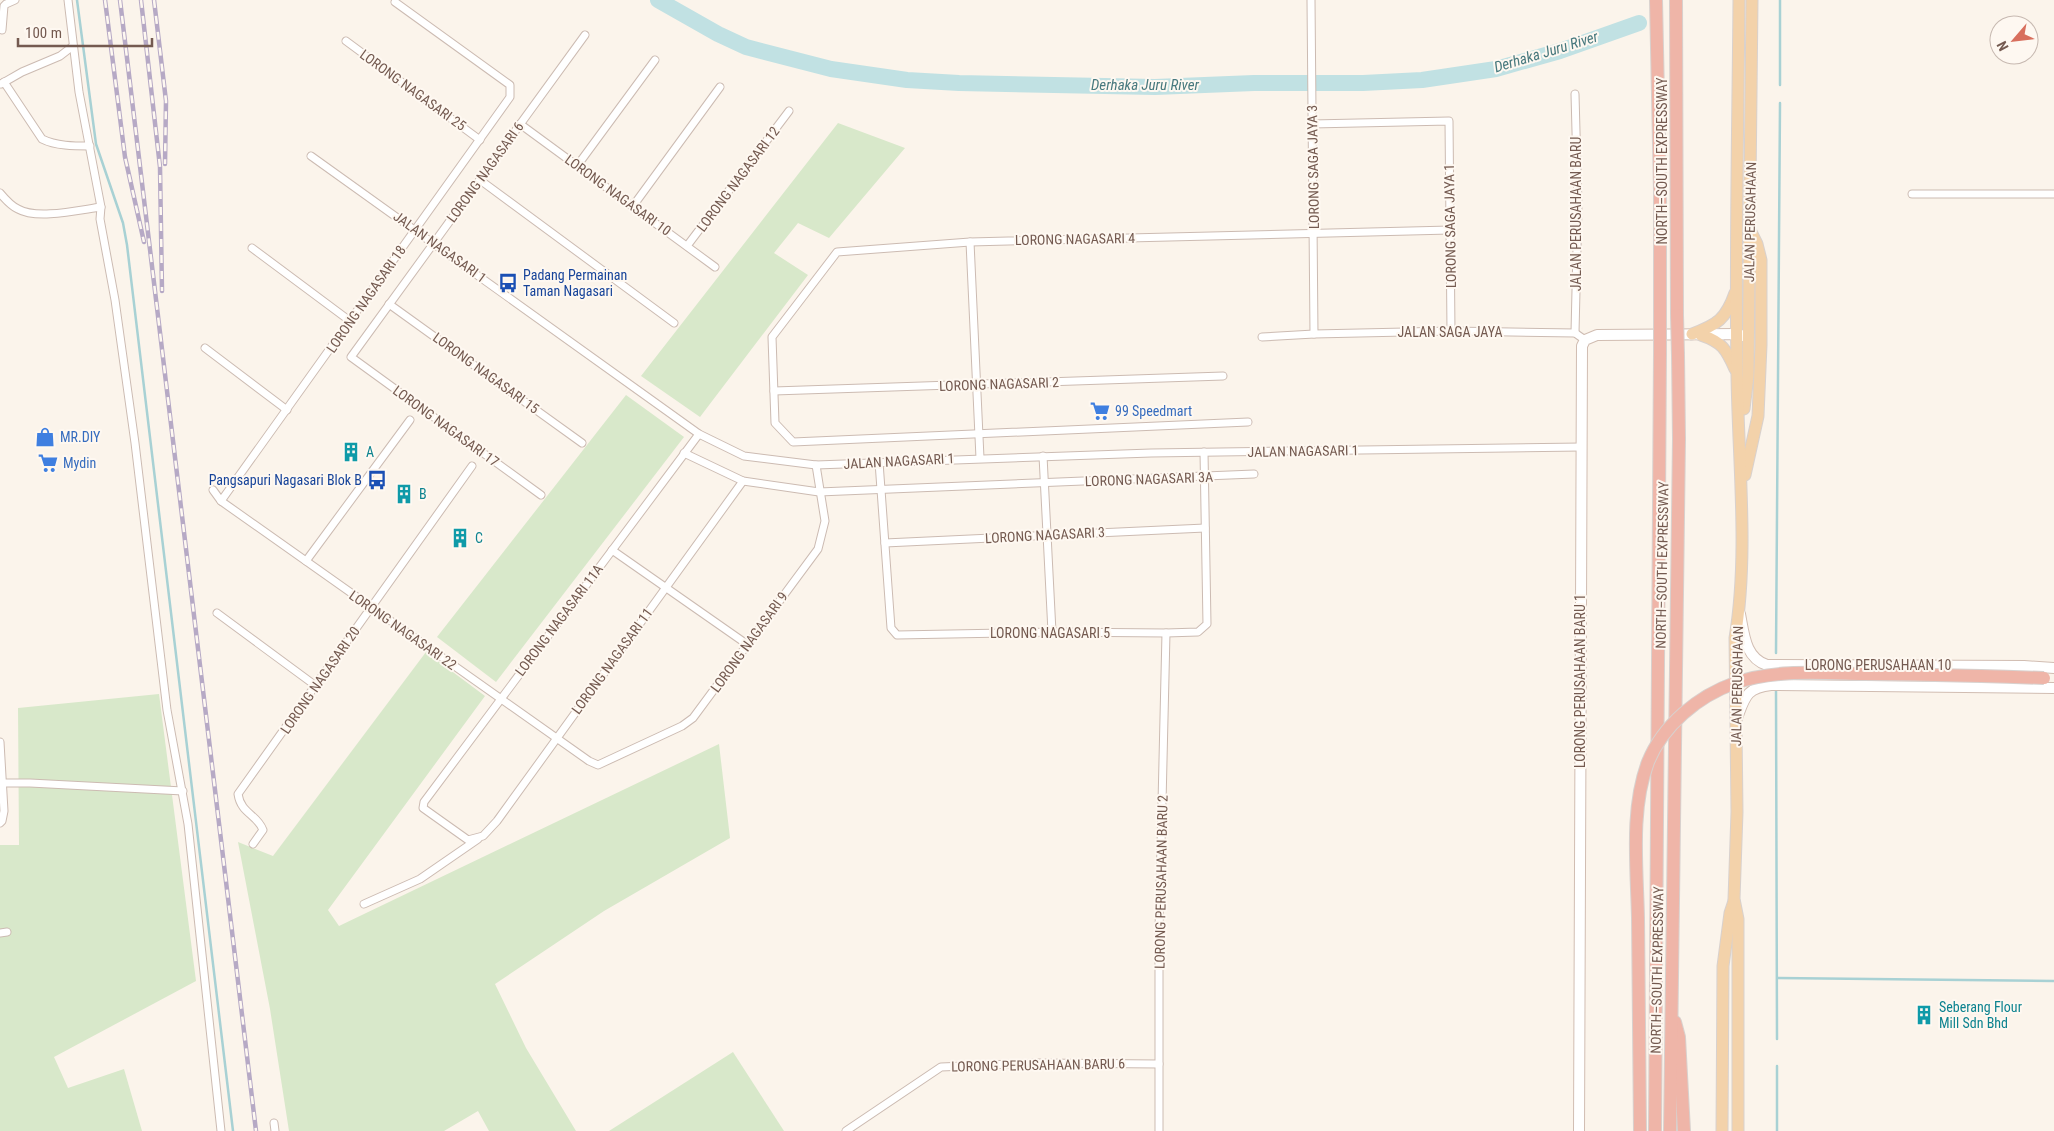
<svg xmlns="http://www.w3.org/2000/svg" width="2054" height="1131" viewBox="0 0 2054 1131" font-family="'Roboto Condensed',sans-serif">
<rect width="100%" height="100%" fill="#fbf4eb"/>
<g fill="#d8e8ca">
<path d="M 838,123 L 905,148 L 829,238 L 798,223 L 774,253 L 808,275 L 700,417 L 641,376 Z"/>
<path d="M 626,395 L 684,437 L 496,682 L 437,637 Z"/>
<path d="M 426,652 L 485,696 L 328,910 L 339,926 L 719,744 L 730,838 L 604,911 L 495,984 L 526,1048 L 576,1131 L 489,1131 L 478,1111 L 444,1131 L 289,1131 L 270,1009 L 238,842 L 273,856 Z"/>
<path d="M 159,694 L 196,981 L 54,1057 L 68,1088 L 124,1069 L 142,1131 L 0,1131 L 0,845 L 19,845 L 18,708 Z"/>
<path d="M 733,1052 L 784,1131 L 609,1131 Z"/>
</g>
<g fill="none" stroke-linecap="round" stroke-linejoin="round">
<g stroke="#a8d1d4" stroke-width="2.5">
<path d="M 77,0 L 96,144 L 123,223 L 127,245 L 233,1131"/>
<path d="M 1780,85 L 1780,0"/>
<path d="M 1776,653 L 1780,103"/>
<path d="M 1776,691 L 1777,1039"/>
<path d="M 1778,978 L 2054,981"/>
<path d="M 1777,1131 L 1777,1066"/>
</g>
<path stroke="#c1e1e3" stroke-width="16" d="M 658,0 L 718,34 L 746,47 L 831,69 L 907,80 L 959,83 L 1155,87 L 1254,83 L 1363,83 L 1422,80 L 1496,69 L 1560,51 L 1639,23"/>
<defs>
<g id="street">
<path d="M 68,0 L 79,92 L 101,207 L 100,219 L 115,300 L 135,443 L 167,710 L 188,824 L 221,1131"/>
<path d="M 1311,0 L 1314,334"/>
<path d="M 2,30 L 4,6 L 6,4 L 15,0"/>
<path d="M 346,41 L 480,140"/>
<path d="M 4,82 L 42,139 C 56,146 74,146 90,146"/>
<path d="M 1,84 L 22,72 L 60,56 L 73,46"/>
<path d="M 1575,94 L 1578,206 L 1575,333"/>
<path d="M 520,124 L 715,267"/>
<path d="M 1312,124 L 1449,121 L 1451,331"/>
<path d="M 311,156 L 699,434 L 744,456 L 816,465 L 1151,453 L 1581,447"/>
<path d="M 577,166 L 655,60"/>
<path d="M 480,180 L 674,323"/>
<path d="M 0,193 C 5,199 11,206 18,209 C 37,220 79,210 101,207"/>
<path d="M 1912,194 L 2054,194"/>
<path d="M 633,206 L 720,87"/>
<path d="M 970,242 L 980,458"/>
<path d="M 687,246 L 789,111"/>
<path d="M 252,248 L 350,321"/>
<path d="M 389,304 L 582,443"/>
<path d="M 1262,337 L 1314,334 L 1451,331 L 1575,333 L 1585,340"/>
<path d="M 205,348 L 287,410"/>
<path d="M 774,391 L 1223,376"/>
<path d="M 1248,422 L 793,442 L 775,423 L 772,337 L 837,252 L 970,242 L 1450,230"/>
<path d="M 699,434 L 424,802 L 423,808 L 468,840 L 483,836 L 497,821 L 743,481"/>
<path d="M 684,453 L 743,481 L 819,492 L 1254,474"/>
<path d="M 1043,456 L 1052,632"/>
<path d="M 879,462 L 891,628 L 897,635 L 1052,632 L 1166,633 L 1198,632 L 1207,624 L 1204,452"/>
<path d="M 213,490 L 221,501 L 589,761 L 598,765 L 682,726 L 693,718 L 818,549 L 825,521 L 816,465"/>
<path d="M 541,495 L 351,357 L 585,35"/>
<path d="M 221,501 L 510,97 L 510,85 L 395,2"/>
<path d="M 885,543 L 1205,528"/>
<path d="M 612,550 L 748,645"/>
<path d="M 306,561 L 410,420"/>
<path d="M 217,613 L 316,686"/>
<path d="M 0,783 L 30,783 L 183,791"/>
<path d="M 0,823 L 2,821 L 4,811 L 0,742"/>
<path d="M 253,844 L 263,830 C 257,814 241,814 238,794 L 472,466"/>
<path d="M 364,904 L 420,879 L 478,839"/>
<path d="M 0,933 L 7,932"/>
<path d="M 274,1123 L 275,1131"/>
<path d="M 846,1131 L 941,1067 L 1038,1063 L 1159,1064"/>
<path d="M 1159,1131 L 1159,931 L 1166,633"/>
</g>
<g id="secondary">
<path d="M 1740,614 C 1744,634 1745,658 1767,665 L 2024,666 L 2054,668"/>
<path d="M 1737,718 C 1745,697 1746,688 1771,685 L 2054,688"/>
<path d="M 1579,1131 L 1582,346 L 1585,340 L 1597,335 L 1738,334 L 1743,336"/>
</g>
<g id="primary">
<path d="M 1692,334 C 1717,325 1726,319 1735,293"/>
<path d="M 1701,335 C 1722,342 1726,349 1735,369"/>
<path d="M 1744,409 L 1748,376 L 1752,0"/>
<path d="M 1745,475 L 1758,416 L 1761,345 L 1761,260 L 1757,244 L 1751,232"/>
<path d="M 1722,1131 L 1723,966 L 1730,913 L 1734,901"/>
<path d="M 1738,1131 L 1738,919 L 1734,899 L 1737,812 L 1735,638 C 1749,553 1738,460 1737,374 C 1735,250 1738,125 1739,0"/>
</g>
<g id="highway">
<path d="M 1656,0 L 1660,191 L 1660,312"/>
<path d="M 1676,0 L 1677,315"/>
<path d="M 1675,1022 L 1679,1037 L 1684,1131"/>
<path d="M 1655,1131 L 1660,353"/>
<path d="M 1670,1131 L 1679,439 L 1678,355"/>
</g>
</defs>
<use href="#street" stroke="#ccbbb2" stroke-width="9"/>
<use href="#secondary" stroke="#d1bdb2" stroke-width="12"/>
<use href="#primary" stroke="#d8d1ce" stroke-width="13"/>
<use href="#highway" stroke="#d8d1ce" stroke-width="14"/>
<use href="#street" stroke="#fff" stroke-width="7"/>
<use href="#secondary" stroke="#fff" stroke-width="10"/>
<use href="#primary" stroke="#f3d2aa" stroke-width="11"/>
<use href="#highway" stroke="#efb5a8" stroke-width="12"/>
<defs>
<g id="rail">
<path d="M 105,0 L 125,157 L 144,242"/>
<path d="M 120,0 L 256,1131"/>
<path d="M 141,0 L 160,167 L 162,291"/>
<path d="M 154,0 L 166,101 L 165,164"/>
</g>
</defs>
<use href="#rail" stroke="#b6a9c5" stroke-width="4.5"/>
<use href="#rail" stroke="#fef8f1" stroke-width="2.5" stroke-dasharray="8" stroke-linecap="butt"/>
<defs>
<g id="highway-bridge">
<path d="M 1677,315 L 1678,355"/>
<path d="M 1660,353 L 1660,312"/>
<path d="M 1640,1131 C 1640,1060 1639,989 1638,918 C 1637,868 1630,809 1648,762 C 1663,725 1698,696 1735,683 C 1775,669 1821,673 1863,674 C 1923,674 1984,676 2044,678"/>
</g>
</defs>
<use href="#highway-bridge" stroke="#d8d1ce" stroke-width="14" stroke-linecap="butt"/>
<use href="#highway-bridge" stroke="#efb5a8" stroke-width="12"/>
</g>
<defs>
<symbol id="bus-bare" viewBox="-9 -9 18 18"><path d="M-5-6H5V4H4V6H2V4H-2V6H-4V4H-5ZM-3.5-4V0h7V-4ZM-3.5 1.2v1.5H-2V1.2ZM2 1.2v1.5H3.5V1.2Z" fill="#1a4fb4" stroke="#fef8f1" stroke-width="2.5" paint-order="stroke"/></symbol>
<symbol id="supermarket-bare" viewBox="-9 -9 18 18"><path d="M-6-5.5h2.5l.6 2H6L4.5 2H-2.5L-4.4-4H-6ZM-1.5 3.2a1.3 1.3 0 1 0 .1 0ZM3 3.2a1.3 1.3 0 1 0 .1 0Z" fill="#3f7fe0" stroke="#fef8f1" stroke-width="2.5" paint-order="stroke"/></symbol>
<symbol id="shop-bare" viewBox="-9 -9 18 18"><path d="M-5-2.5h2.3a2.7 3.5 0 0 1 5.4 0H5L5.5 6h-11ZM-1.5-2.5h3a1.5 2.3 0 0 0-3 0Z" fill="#3f7fe0" stroke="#fef8f1" stroke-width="2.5" paint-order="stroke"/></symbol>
<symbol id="building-bare" viewBox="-9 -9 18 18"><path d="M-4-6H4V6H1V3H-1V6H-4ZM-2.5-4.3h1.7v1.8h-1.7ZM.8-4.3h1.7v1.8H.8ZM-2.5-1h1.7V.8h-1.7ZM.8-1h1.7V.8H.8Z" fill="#0f9aa8" stroke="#fef8f1" stroke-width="2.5" paint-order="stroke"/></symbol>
</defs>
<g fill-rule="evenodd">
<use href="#bus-bare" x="494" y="269" width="28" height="28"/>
<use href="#supermarket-bare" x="1086" y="397" width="28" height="28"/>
<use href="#shop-bare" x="31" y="423" width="28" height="28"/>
<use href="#building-bare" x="337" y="438" width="28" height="28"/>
<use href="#supermarket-bare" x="34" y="449" width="28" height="28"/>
<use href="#bus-bare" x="363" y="466" width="28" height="28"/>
<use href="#building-bare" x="390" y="480" width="28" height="28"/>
<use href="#building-bare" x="446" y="524" width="28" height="28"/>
<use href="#building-bare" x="1910" y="1001" width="28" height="28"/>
</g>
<g text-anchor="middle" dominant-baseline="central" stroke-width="4" stroke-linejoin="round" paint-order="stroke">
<g font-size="14" fill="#745a50" stroke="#fef8f1">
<text transform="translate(413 90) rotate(36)">LORONG NAGASARI 25</text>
<text transform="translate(1662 161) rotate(-90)">NORTH–SOUTH EXPRESSWAY</text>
<text transform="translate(1313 167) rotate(-91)">LORONG SAGA JAYA 3</text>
<text transform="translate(485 172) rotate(-54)">LORONG NAGASARI 6</text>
<text transform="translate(738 179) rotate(-53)">LORONG NAGASARI 12</text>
<text transform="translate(618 195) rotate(36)">LORONG NAGASARI 10</text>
<text transform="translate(1576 214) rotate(-90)">JALAN PERUSAHAAN BARU</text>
<text transform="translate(1750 222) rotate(-89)">JALAN PERUSAHAAN</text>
<text transform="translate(1450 226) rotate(-91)">LORONG SAGA JAYA 1</text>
<text transform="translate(1075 239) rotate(-1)">LORONG NAGASARI 4</text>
<text transform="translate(440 247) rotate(36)">JALAN NAGASARI 1</text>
<text transform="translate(366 299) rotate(-55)">LORONG NAGASARI 18</text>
<text x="1450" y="332">JALAN SAGA JAYA</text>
<text transform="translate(486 373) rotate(36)">LORONG NAGASARI 15</text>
<text transform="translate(999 384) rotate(-2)">LORONG NAGASARI 2</text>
<text transform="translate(446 426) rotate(36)">LORONG NAGASARI 17</text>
<text transform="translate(1303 451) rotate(-1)">JALAN NAGASARI 1</text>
<text transform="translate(899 461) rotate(-3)">JALAN NAGASARI 1</text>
<text transform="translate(1149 479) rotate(-2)">LORONG NAGASARI 3A</text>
<text transform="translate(1045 535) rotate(-3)">LORONG NAGASARI 3</text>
<text transform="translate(1662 565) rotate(-89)">NORTH–SOUTH EXPRESSWAY</text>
<text transform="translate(559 620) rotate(-53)">LORONG NAGASARI 11A</text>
<text transform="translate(403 630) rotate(35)">LORONG NAGASARI 22</text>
<text x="1050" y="633">LORONG NAGASARI 5</text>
<text transform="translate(749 642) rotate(-54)">LORONG NAGASARI 9</text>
<text transform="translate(612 661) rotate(-54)">LORONG NAGASARI 11</text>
<text x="1878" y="665">LORONG PERUSAHAAN 10</text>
<text transform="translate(320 680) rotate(-55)">LORONG NAGASARI 20</text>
<text transform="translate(1580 681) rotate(-90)">LORONG PERUSAHAAN BARU 1</text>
<text transform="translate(1737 686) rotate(-89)">JALAN PERUSAHAAN</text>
<text transform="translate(1161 882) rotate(-89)">LORONG PERUSAHAAN BARU 2</text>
<text transform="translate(1657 970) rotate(-89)">NORTH–SOUTH EXPRESSWAY</text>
<text transform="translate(1038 1065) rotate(-1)">LORONG PERUSAHAAN BARU 6</text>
</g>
<g font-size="14" fill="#164399" stroke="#fef8f1" text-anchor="start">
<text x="523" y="275">Padang Permainan<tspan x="523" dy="16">Taman Nagasari</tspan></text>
<text x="362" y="480" text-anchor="end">Pangsapuri Nagasari Blok B</text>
</g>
<g font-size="14" fill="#366cbe" stroke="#fef8f1" text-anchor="start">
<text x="1115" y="411">99 Speedmart</text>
<text x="60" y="437">MR.DIY</text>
<text x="63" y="463">Mydin</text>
</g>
<g font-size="14" fill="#0d838f" stroke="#fef8f1" text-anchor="start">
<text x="366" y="452">A</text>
<text x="419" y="494">B</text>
<text x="475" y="538">C</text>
<text x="1939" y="1007">Seberang Flour<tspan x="1939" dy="16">Mill Sdn Bhd</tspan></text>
</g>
<g font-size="15" font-style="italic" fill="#48797e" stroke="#fef8f1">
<text transform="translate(1546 52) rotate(-17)">Derhaka Juru River</text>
<text x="1145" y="85">Derhaka Juru River</text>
</g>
</g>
<g transform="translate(2014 40) rotate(242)"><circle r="24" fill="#fef8f1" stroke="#c7b9b1"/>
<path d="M0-4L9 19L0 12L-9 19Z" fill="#d86f5d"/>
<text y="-8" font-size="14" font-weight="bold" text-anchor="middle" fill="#745a50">N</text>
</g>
<path d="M18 38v8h134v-8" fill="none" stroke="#745a50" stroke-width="2.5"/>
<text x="25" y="38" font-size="15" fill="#745a50" stroke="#fef8f1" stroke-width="4" paint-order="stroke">100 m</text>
</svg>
